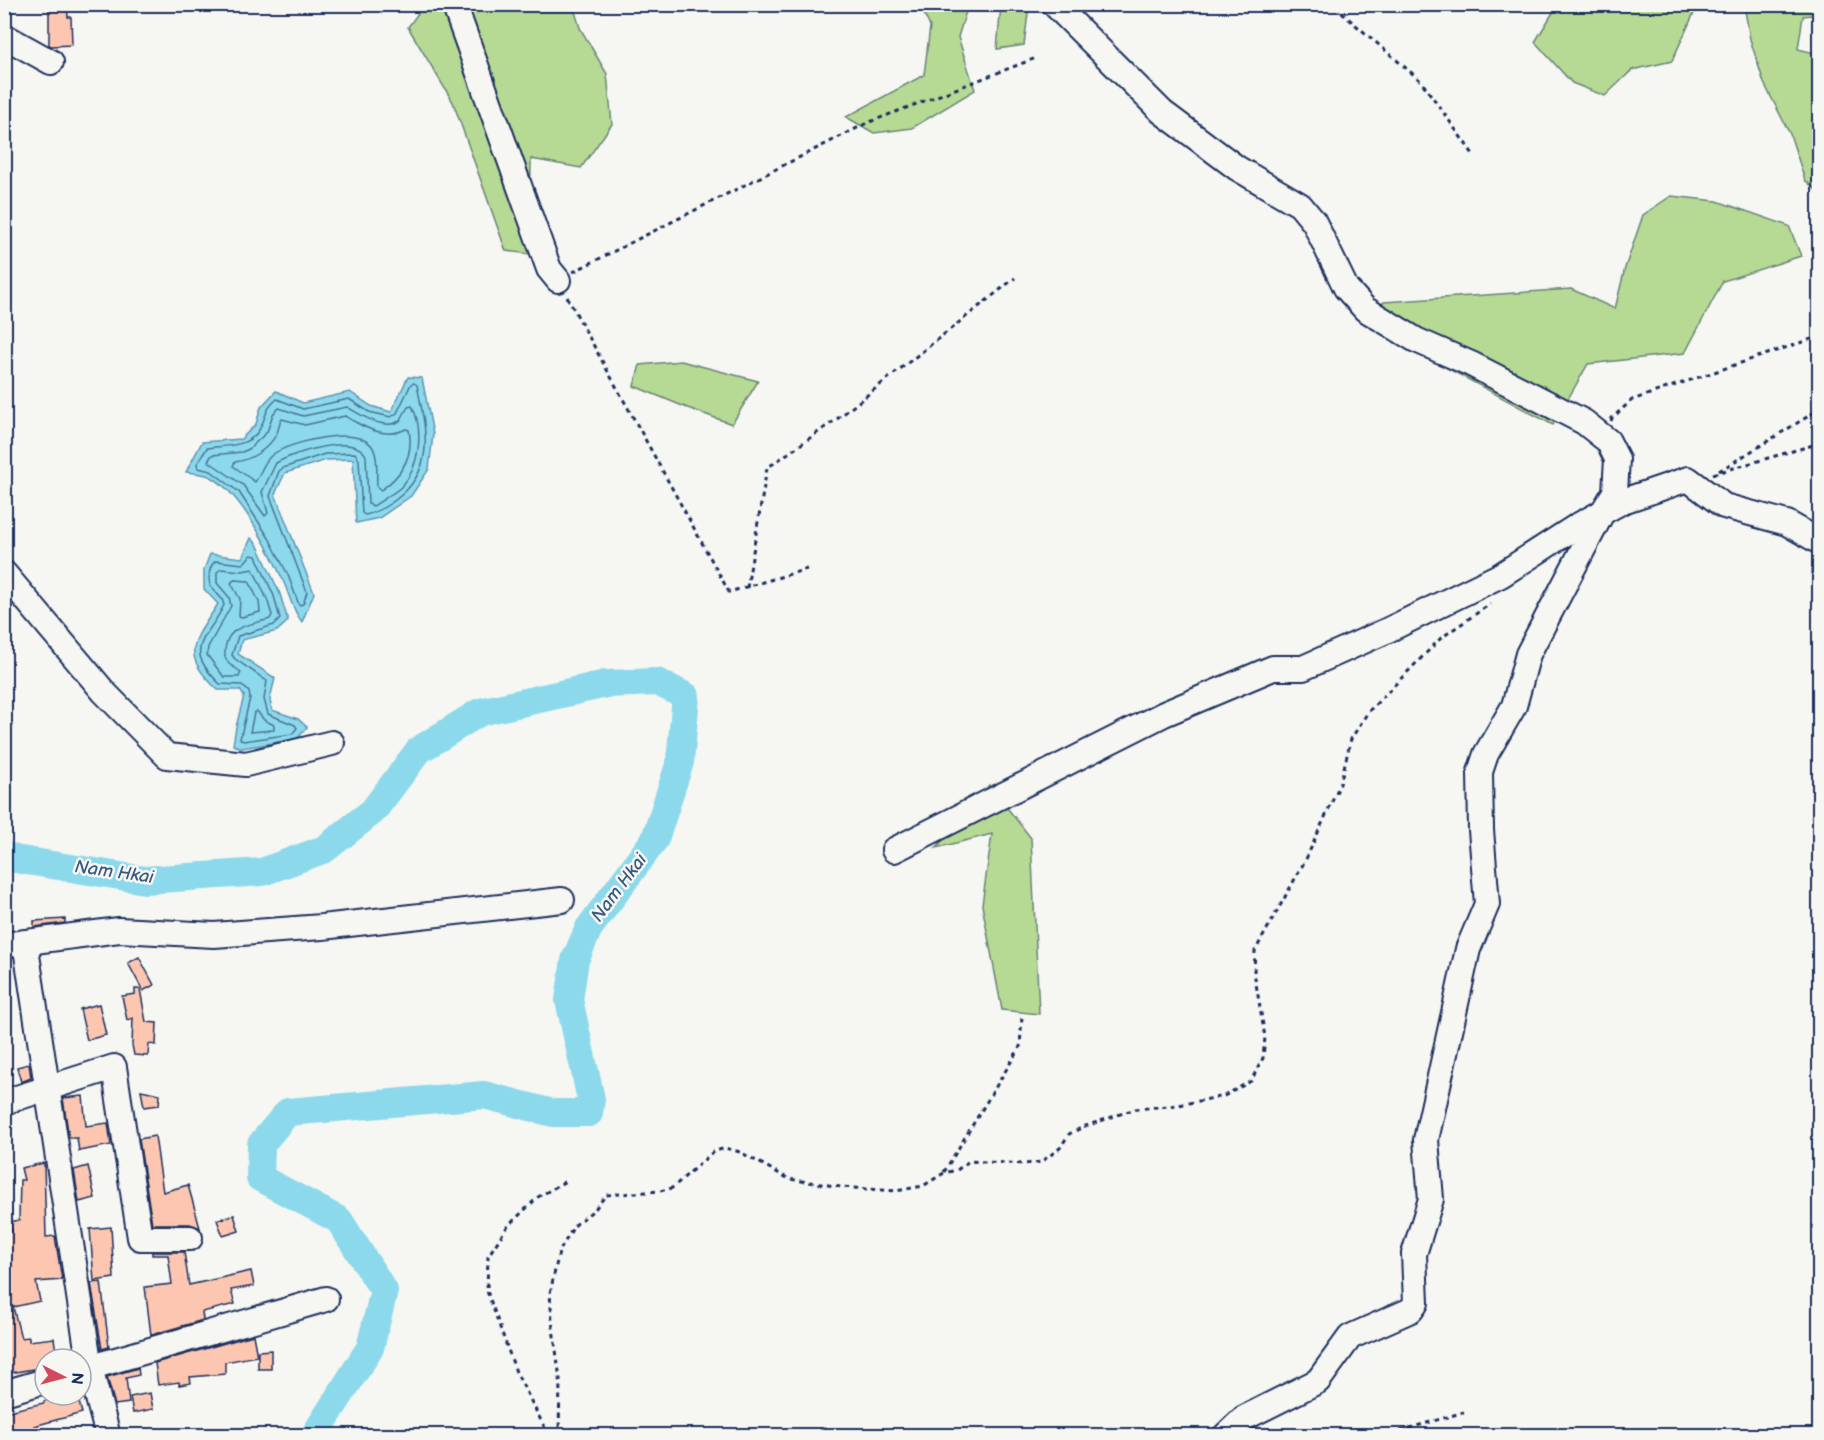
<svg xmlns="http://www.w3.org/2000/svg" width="1824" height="1440" viewBox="0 0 1824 1440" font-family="'Balsamiq Sans',sans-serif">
<rect width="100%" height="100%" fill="#f6f6f2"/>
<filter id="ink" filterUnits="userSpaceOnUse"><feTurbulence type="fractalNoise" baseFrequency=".0167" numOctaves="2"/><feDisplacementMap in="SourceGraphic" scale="12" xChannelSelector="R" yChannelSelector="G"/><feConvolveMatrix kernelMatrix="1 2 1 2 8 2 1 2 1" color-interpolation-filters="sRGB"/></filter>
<g filter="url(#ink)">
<g fill="#b6d994" stroke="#688479" stroke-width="1.5">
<path d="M 1558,4 L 1728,4 L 1728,5 L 1694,13 L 1672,61 L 1632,70 L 1605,96 L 1572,83 L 1535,42 Z"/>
<path d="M 424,5 L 573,5 L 580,28 L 607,74 L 612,124 L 581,168 L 531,159 L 530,254 L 506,251 L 453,102 L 408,27 Z"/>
<path d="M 920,5 L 968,5 L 958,37 L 975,90 L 912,128 L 874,133 L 846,117 L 924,75 L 930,27 Z"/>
<path d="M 1001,5 L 1029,5 L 1024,45 L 997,49 Z"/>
<path d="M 1744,5 L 1819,5 L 1819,14 L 1803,16 L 1798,49 L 1819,54 L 1819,193 L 1805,180 L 1790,134 L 1764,83 L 1750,39 Z"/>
<path d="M 1671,196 L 1717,201 L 1789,226 L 1801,256 L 1723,281 L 1685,353 L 1588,364 L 1553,425 L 1363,323 L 1384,302 L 1571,289 L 1615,309 L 1625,268 L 1643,215 Z"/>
<path d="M 681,361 L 758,381 L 732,424 L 685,407 L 634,386 L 640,365 Z"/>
<path d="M 989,785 L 1031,838 L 1039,1014 L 1002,1010 L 982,905 L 992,834 L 936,848 Z"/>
</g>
<g fill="#8cd9eb" stroke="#5f95b3" stroke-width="1.5">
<path d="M 408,377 L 422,378 L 433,434 L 429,469 L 411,496 L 379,518 L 356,523 L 353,459 L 326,460 L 285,473 L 275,494 L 314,593 L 302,622 C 291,608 289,592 281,576 C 268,547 238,489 209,476 C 202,473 192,473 186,472 L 202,442 L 241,439 L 256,424 L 261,407 L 276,391 L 303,403 L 350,392 L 371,406 L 391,412 Z"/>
<path d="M 251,538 L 257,544 L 280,594 L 288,621 L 277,631 L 242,640 L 238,654 L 275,678 L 270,699 L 272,710 L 298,719 L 307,727 L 297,739 L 242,748 L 233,745 L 236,727 L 244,696 L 240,690 L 218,690 C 179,653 193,643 218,604 L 204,589 L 204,570 L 210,554 L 242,558 Z"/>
</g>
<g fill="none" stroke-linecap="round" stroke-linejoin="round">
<g stroke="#487396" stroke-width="1.5">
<path d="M 414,383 L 417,385 C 426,430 437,470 394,501 C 384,508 376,513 365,515 L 362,513 L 359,460 L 355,453 L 325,454 L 283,468 L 279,471 L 270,496 L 307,592 L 303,604 L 299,605 L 288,575 L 269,538 L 239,492 L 211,471 L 198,468 L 197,464 L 207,448 C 228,445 253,448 262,424 C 268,411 265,410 277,399 L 303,409 L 349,399 L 369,412 L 391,417 L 397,413 L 411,384 Z"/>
<path d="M 412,406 C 424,430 420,467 401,487 C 393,494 382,500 373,506 L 368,503 L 366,456 C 355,432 294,453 276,463 L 262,492 L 268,513 L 265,516 L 243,485 L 208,461 L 212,455 L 242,452 L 249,449 L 267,432 L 273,414 L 279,408 L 303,416 L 347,407 C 362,415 383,431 400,421 L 408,407 Z"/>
<path d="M 345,416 C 363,427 385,440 406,429 L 409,430 C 414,456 401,476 381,490 L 377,487 C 376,475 379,457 372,446 C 357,425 289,442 272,455 C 263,462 261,474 255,482 L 233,466 L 235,462 C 251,460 269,449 277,433 C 279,428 279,423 282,419 L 305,425 Z"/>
<path d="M 251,555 L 256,556 L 274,596 L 280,619 L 274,625 L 238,636 L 232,655 L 235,659 L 267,681 L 264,699 L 268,714 L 295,725 L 297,728 L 292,734 L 243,741 L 240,739 L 250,698 L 249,692 L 242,685 L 220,684 C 181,647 207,641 224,605 L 222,599 L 210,586 C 209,577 208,566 216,561 L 243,564 Z"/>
<path d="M 221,569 L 242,571 L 253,569 L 267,599 L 272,615 L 270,619 C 247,626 223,625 225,657 L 229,664 L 241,672 L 239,677 L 224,677 L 207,655 L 208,647 L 231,606 L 229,597 L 217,583 L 217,572 Z"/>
<path d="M 234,580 L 249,581 L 259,602 L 260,612 L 242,617 L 239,616 L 240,599 L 231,583 Z"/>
<path d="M 257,711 L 264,720 L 274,725 L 274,730 L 250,732 L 254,713 Z"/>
</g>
<path stroke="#8cd9eb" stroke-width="28" d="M 4,855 L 15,859 L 145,880 L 262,872 L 325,849 L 373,811 L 419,750 L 480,712 L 606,684 L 657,682 L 686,696 L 680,762 L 655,839 L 589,928 L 575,960 L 569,1000 L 591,1099 L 589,1113 L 553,1113 L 484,1095 L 288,1112 L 261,1144 L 260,1178 L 339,1220 L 384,1291 L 370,1348 L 314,1436"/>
</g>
<g fill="#fdc6b0" stroke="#1b2f5e" stroke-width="1.5">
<path d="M 67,4 L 68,17 L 71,17 L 72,45 L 51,46 L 49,45 L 49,6 Z"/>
<path d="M 65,919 L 65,923 L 34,927 L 34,921 Z"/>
<path d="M 139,957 L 154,985 L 143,991 L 128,963 Z"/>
<path d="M 135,989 L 140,989 L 146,1022 L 157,1023 L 156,1045 L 149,1044 L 148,1056 L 134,1055 L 132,1045 L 133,1018 L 127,1020 L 122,996 L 135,994 Z"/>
<path d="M 99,1004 L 106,1035 L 87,1040 L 80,1009 Z"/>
<path d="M 29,1064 L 31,1078 L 21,1082 L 17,1067 Z"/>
<path d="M 141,1090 L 160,1094 L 159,1105 L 144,1107 Z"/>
<path d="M 83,1096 L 86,1126 L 108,1123 L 111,1145 L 79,1151 L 77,1138 L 69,1138 L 63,1098 Z"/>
<path d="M 155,1136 L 163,1192 L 188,1185 L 200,1228 L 190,1224 L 152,1224 L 139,1139 Z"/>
<path d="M 44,1163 L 46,1237 L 55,1236 L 62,1280 L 36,1282 L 40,1301 L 13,1307 L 21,1338 L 29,1337 L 29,1341 L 54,1338 L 57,1359 L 45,1359 L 45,1367 L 4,1374 L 4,1234 L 12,1232 L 10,1222 L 19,1220 L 20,1180 L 24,1180 L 21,1168 Z"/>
<path d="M 88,1166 L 95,1198 L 79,1202 L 74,1170 Z"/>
<path d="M 234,1215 L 239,1231 L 223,1236 L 217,1220 Z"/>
<path d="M 111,1227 L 114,1278 L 94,1281 L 90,1229 Z"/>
<path d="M 152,1252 L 184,1252 L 189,1285 L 251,1271 L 254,1286 L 231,1290 L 235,1304 L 202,1312 L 203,1320 L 151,1335 L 145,1287 L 172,1284 L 168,1255 L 152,1255 Z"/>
<path d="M 101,1282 L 109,1347 L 102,1349 L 91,1283 Z"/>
<path d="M 253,1335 L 257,1356 L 225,1362 L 225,1374 L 190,1377 L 191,1383 L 179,1385 L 179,1382 L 158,1385 L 155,1363 Z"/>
<path d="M 271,1350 L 271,1369 L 258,1369 L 258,1351 Z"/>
<path d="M 138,1368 L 139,1375 L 126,1378 L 129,1403 L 115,1405 L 107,1377 Z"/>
<path d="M 150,1393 L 153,1409 L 133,1413 L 130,1397 Z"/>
<path d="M 50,1395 L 77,1395 L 82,1413 L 34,1426 L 35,1428 L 4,1435 L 4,1412 L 44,1403 L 44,1401 L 52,1399 Z"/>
</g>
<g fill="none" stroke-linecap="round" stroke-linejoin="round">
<defs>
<g id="minor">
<path d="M 454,4 L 549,269 L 558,280"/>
<path d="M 1054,4 L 1162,112 L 1237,168 L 1300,205 L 1314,222 L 1346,288 L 1365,309 L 1416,340 L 1471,364 L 1584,422 L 1608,441 L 1617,459 L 1615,492 L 1602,513 L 1528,654 L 1514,706 L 1486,754 L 1480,772 L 1481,830 L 1487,904 L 1468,949 L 1426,1140 L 1431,1199 L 1414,1254 L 1416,1303 L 1411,1310 L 1350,1337 L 1318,1381 L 1244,1418 L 1225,1436"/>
<path d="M 4,36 L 51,62"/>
<path d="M 4,573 L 104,692 L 167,756 L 246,764 L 332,743"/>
<path d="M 894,850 L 1164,714 L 1273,668 L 1303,668 L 1386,631 L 1501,575 L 1577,526 L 1623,501 L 1688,479 L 1724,506 L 1787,523 L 1820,542"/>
<path d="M 25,942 L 90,1368 L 108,1436"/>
<path d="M 4,945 L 119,930 L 214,935 L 322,927 L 562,900"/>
<path d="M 4,1102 L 114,1067 L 140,1238 L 190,1238"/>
<path d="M 81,1370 L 326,1299"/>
<path d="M 4,1393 L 45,1381"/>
</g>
</defs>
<use href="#minor" stroke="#1b2f5e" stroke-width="28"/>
<g stroke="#1b2f5e" stroke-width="3" stroke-dasharray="4.5 4.5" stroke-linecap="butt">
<path d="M 1339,4 L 1343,14 L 1421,81 L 1475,157"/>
<path d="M 573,272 L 867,123 L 1036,58"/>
<path d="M 567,297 L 729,592 L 807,569"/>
<path d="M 1611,421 L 1612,418 L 1632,400 L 1820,336"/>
<path d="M 1719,471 L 1820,409"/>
<path d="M 1713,474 L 1820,443"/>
<path d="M 747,588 L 767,468 L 837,419 L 1015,278"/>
<path d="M 944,1172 L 1020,1047 L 1022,1016"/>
<path d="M 549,1436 L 516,1372 L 487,1291 L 488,1256 L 507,1227 L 538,1197 L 566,1181"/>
<path d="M 559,1436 L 560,1379 L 552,1321 L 550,1293 L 559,1252 L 574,1226 L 595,1209 L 606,1195 L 660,1191 L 672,1188 L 713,1152 L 725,1148 L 740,1152 L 789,1179 L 841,1187 L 896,1191 L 923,1186 L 944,1173 L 957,1170 L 969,1161 L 1025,1164 L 1041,1162 L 1060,1148 L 1069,1134 L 1083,1127 L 1135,1109 L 1179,1105 L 1224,1096 L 1251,1081 L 1263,1058 L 1265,1037 L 1254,972 L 1255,951 L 1306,859 L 1340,784 L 1351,739 L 1368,712 L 1441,638 L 1490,604"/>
<path d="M 1383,1436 L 1464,1412"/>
</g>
<use href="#minor" stroke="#f6f6f2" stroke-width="24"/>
</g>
</g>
<g text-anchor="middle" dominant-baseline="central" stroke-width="5" stroke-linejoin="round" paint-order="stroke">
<g font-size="18" font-style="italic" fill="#375a81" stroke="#f6f6f2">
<text transform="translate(114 872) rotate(8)">Nam Hkai</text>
<text transform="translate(619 888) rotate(-53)">Nam Hkai</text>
</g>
</g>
<rect width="1824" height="1440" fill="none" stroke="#f6f6f2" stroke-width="24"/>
<rect x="12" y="12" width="1800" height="1416" fill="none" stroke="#1b2f5e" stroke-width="2" filter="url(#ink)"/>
<g transform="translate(63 1377) rotate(96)"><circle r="28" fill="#f6f6f2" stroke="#9ea6b7" stroke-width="1.5"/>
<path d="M0-4.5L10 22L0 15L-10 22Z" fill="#d1495b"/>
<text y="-9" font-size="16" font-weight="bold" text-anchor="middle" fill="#1b2f5e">N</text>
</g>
</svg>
